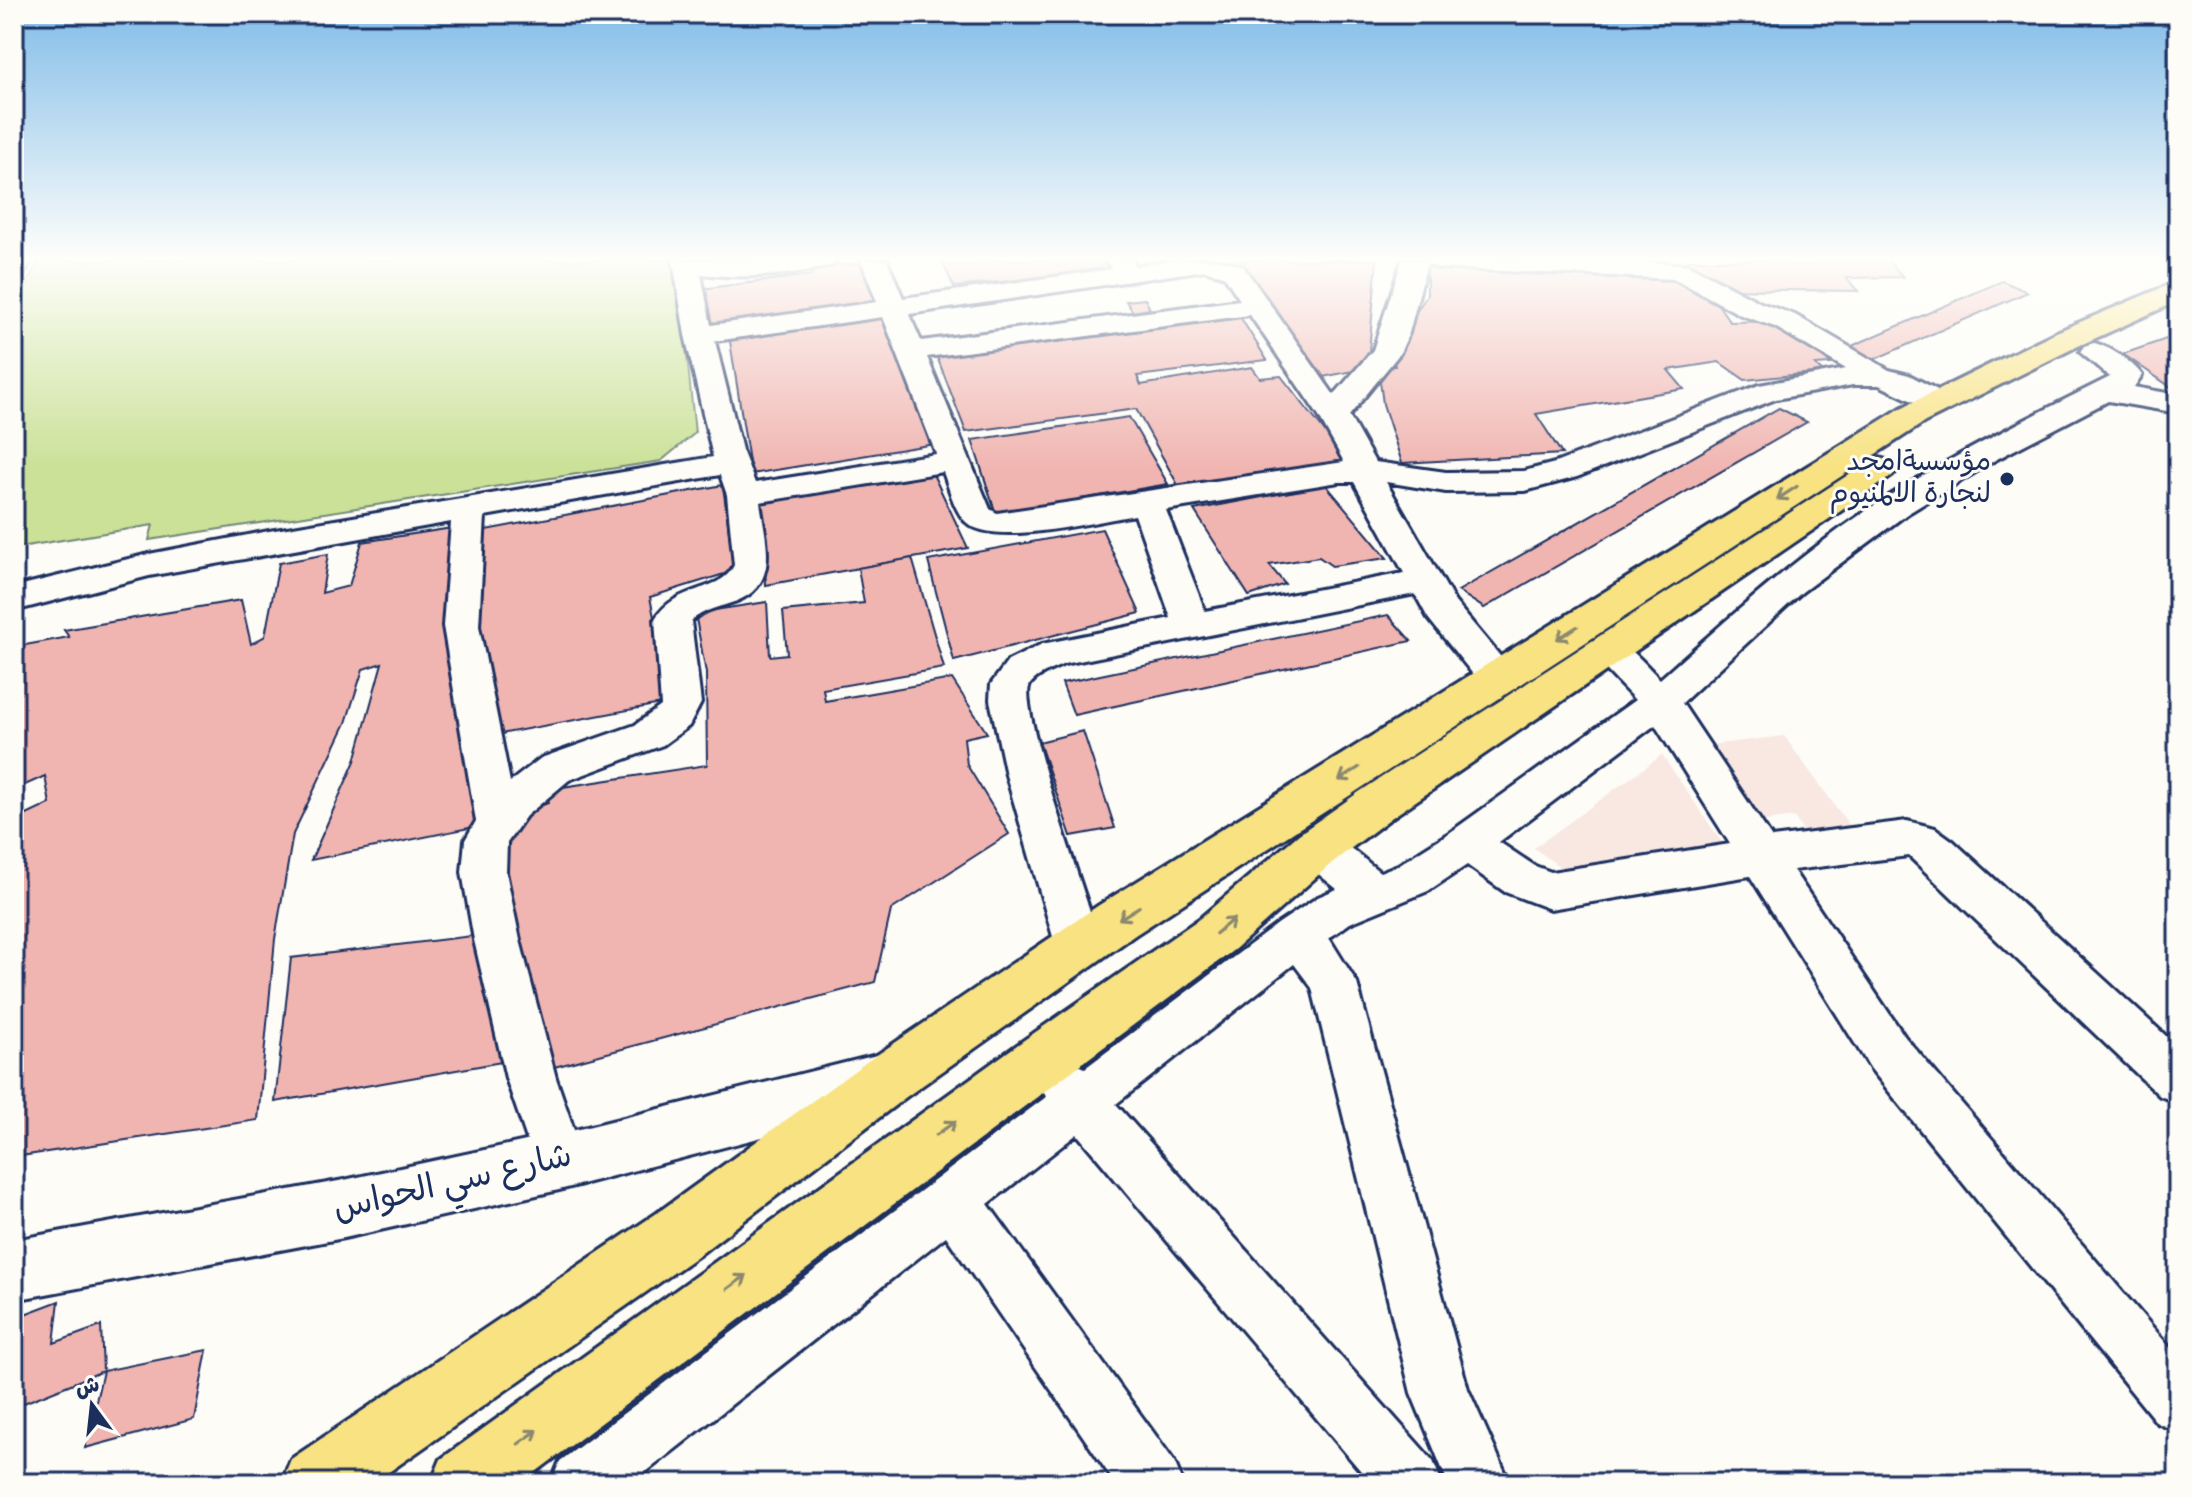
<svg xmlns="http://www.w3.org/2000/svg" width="2192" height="1497" viewBox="0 0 2192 1497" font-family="'Indie Flower','Playpen Sans Arabic',sans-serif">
<rect width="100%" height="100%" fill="#fdfcf7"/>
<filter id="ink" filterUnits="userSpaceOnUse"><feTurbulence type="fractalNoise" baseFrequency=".0125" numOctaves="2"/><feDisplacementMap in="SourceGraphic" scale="16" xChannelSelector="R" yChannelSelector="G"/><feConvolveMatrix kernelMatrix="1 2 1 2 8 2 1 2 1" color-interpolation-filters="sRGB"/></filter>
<g filter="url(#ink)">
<g fill="#f9e7e2">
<path d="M 1784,736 L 1852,829 L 1806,835 L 1794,817 L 1752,823 L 1701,746 Z"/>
<path d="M 1662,755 L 1725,847 L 1571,875 L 1534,848 Z"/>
</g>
<path fill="#cae197" stroke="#72887a" stroke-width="2" d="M 40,260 L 677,260 L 695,433 L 661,461 L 149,540 L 153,525 L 14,548 L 14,305 Z"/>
<g fill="#f0b5b1" stroke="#1b2f5e" stroke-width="2">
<path d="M 941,260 L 1102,260 L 1108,270 L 954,287 Z"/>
<path d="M 1240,260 L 1377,260 L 1369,352 L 1358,370 L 1323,377 Z"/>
<path d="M 1686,260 L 1888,260 L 1903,277 L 1846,278 L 1858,291 L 1722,289 L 1700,280 Z"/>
<path d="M 835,261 L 835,265 L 863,263 L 876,301 L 703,325 L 700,289 L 812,275 L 810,265 Z"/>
<path d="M 1427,263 L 1672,271 L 1717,303 L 1730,322 L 1778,321 L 1831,364 L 1815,365 L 1823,372 L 1745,380 L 1719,362 L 1668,370 L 1684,389 L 1536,414 L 1562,454 L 1402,463 L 1383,404 L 1378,366 L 1395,366 L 1391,351 L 1427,295 Z"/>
<path d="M 2002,281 L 2028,292 L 1873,360 L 1847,348 Z"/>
<path d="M 1145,299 L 1150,309 L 1133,312 L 1126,301 Z"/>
<path d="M 885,311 L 935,444 L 751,474 L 729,335 Z"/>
<path d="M 1237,312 L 1267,360 L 1137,376 L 1141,385 L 1252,367 L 1260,378 L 1281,376 L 1347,460 L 1179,487 L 1136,409 L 966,432 L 936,354 Z"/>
<path d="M 2178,335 L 2178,392 L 2123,354 Z"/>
<path d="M 1779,408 L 1807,422 L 1484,608 L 1458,591 Z"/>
<path d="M 1129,417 L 1168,484 L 996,514 L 972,440 Z"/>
<path d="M 931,470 L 968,548 L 766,585 L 761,497 Z"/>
<path d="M 723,485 L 734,571 L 650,597 L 671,702 L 490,736 L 467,626 L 475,532 Z"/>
<path d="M 1326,485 L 1387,558 L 1332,566 L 1319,557 L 1269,565 L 1285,584 L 1249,596 L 1194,510 Z"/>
<path d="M 459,527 L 484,825 L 311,860 L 355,761 L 382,663 L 363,669 L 346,723 L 293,834 L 275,939 L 258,1120 L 14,1157 L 14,821 L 50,804 L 45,776 L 14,790 L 14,754 L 17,753 L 14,738 L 14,647 L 69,637 L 64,630 L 241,600 L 251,644 L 265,636 L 279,563 L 328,554 L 322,593 L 349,586 L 362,542 Z"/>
<path d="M 1102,529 L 1140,613 L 954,661 L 928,561 Z"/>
<path d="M 912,558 L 944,668 L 823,689 L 825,701 L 952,679 L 987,733 L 964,738 L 967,765 L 1009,834 L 891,910 L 875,982 L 543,1070 L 492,839 L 517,815 L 548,803 L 550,789 L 707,765 L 706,673 L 695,613 L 767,602 L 770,656 L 787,654 L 783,611 L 864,603 L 858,568 Z"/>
<path d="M 1388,615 L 1411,641 L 1074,715 L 1062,683 Z"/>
<path d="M 1083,731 L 1115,828 L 1071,836 L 1039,742 Z"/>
<path d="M 480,935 L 513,1060 L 275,1102 L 291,958 Z"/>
<path d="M 59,1301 L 54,1343 L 101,1326 L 103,1371 L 14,1407 L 14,1318 Z"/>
<path d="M 207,1350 L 194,1419 L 85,1448 L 103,1371 Z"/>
</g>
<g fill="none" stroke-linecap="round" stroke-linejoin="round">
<defs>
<g id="minor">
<path d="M 14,260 L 32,260 L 23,275 L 14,277 Z"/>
<path d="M 673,260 L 837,260 L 833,265 C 791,276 744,279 701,274 L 711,325 L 877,302 L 861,260 L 887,260 L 903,298 L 1111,269 L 1106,260 L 1132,260 L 1135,266 C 1170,260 1210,254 1243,266 L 1334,395 L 1373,350 L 1402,260 L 1620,260 L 1689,265 L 1761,303 L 1795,315 L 1889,370 L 1909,375 L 1949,396 L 1953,402 L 1949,408 L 1938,411 L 1927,408 L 1879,385 L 1853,385 L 1776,399 L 1577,477 L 1525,491 L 1446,492 L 1386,482 L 1455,602 L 1510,668 L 1516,678 L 1510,688 L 1497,692 L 1484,688 L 1428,618 L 1415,594 L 1064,664 C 1054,669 1033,676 1029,687 C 1020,713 1090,909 1102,947 L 1095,961 L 1079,967 L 1063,961 L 1056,947 L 1006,775 L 990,700 L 991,684 L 1008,661 L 1042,644 L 1171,618 L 1135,515 C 1098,521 992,548 966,522 C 954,511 949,487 943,472 L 760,502 C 765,539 781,583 737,601 C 721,607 704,609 691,621 L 701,703 L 689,726 L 663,745 L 569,780 L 526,816 L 507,843 L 506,872 L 520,940 L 556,1078 L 585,1162 L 577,1180 L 559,1188 L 541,1180 L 506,1078 L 474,940 L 462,872 L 465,840 L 476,821 L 443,626 L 451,522 L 149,576 L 14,611 L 14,587 L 149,554 L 269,531 L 713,457 L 685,335 ZM 1427,263 L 1438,268 L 1675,279 L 1741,315 L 1775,327 L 1846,369 L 1759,385 L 1555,463 L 1524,471 L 1446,472 L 1375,462 L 1349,416 L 1400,353 L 1409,333 ZM 1205,270 L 1225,277 L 1240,300 L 921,341 L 909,314 ZM 1250,315 L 1318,415 L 1344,462 L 997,513 L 990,509 L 927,357 ZM 883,317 L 936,454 L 755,483 L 742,450 L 715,341 ZM 720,475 L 727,495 L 734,565 C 721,594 677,583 655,619 L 661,706 L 635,725 L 541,758 L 510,782 L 479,626 L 485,516 ZM 1339,482 L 1354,482 L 1404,573 L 1205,611 L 1166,510 Z"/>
<path d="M 2094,343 C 2110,347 2132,361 2142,375 L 2134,387 L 2178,395 L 2178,413 L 2108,401 L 1995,460 L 1907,514 L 1802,592 L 1682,703 L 1772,838 L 1907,821 L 1935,828 L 1953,841 L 2178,1047 L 2178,1103 L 2160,1096 L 1909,856 L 1793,870 L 1905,1037 L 2178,1357 L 2178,1432 L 2157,1423 L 1871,1069 L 1750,876 L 1550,909 L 1505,892 L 1467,865 L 1428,891 L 1350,923 L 1329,938 L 1357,983 L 1468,1389 L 1510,1483 L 1448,1483 L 1411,1393 L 1312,988 L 1294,964 L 1116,1104 L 1433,1461 L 1442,1483 L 1371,1483 L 1077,1134 L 988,1204 L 1174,1461 L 1183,1483 L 1115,1483 L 946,1236 L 632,1483 L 551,1483 L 560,1461 L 1046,1097 L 1039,1081 L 1046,1065 L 1064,1058 L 1085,1068 L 1279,923 L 1318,897 L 1337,889 L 1301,860 L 1295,848 L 1301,836 C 1332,825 1356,854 1380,872 L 1398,865 L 1452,831 L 1635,700 L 1587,650 L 1593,641 C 1622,632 1640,660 1660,679 C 1732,615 1803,551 1884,499 C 1957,453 2034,415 2110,377 L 2080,352 L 2084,346 ZM 1655,725 L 1730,844 L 1551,872 L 1535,866 L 1499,842 Z"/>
</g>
<path id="tertiary" d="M 881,1054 L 900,1062 L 908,1080 L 900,1098 L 881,1106 L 559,1190 L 344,1238 L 14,1300 L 14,1240 L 344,1180 L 559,1134 Z"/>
<g id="primary">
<path d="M 2178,281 L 2178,301 L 2076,347 L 1925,422 L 1135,935 L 906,1097 L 699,1255 L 373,1483 L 281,1483 L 291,1459 L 657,1213 L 868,1061 L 1099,905 L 1901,408 L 2054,333 Z"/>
<path d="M 1880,458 L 1892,462 L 1898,469 L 1892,476 L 1391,818 L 1333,862 L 1235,949 L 521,1483 L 431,1483 L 441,1459 L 1024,1040 L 1199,919 L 1299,834 L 1359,792 L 1868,462 Z"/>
</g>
</defs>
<use href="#minor" stroke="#1b2f5e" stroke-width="6"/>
<use href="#tertiary" stroke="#1b2f5e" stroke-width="6"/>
<use href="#primary" stroke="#1b2f5e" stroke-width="6"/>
<use href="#minor" fill="#fdfcf7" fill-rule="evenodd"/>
<use href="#tertiary" fill="#fdfcf7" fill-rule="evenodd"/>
<use href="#primary" fill="#f8e281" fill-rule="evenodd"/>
</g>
<defs><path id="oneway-shaft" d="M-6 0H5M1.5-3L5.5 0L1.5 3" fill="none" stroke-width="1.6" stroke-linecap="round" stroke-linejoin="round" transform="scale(2)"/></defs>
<g stroke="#8a8870">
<use href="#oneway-shaft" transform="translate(1787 493) rotate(147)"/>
<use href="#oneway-shaft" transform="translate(1567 633) rotate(148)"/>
<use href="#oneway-shaft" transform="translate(1349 774) rotate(147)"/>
<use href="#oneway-shaft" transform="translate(1129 913) rotate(148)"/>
<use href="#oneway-shaft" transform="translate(1225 926) rotate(-40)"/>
<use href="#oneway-shaft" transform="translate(946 1128) rotate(-36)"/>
<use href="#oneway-shaft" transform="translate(737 1282) rotate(-36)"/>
<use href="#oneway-shaft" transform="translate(528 1437) rotate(-36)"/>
</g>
</g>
<linearGradient id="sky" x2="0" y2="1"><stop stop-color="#81bce8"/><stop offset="0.55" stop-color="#fefefb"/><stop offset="1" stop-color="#fefefb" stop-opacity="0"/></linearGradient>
<rect width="2192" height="470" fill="url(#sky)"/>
<circle fill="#1b2f5e" stroke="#fdfcf7" stroke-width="3" cx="2007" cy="479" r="8"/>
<g text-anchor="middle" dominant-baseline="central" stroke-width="6" stroke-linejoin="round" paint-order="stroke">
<g font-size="28" fill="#1b2f5e" stroke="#fdfcf7" text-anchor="end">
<text x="1991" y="463">مؤسسةامجد<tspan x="1991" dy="32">لنجارة الالمنيوم</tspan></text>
</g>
<g font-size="34" fill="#1b2f5e" stroke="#fdfcf7">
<text transform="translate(453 1184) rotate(-13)">شارع سي الحواس</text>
</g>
</g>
<rect width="2192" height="1497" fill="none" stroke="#fdfcf7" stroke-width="48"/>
<rect x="24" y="24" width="2144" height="1449" fill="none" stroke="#1b2f5e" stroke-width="3" filter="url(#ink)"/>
<g transform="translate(92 1405) rotate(345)" stroke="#fdfcf7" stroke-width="6" paint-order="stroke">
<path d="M0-6L14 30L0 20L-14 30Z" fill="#1b2f5e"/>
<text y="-12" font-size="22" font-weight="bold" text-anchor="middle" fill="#1b2f5e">ش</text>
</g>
</svg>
